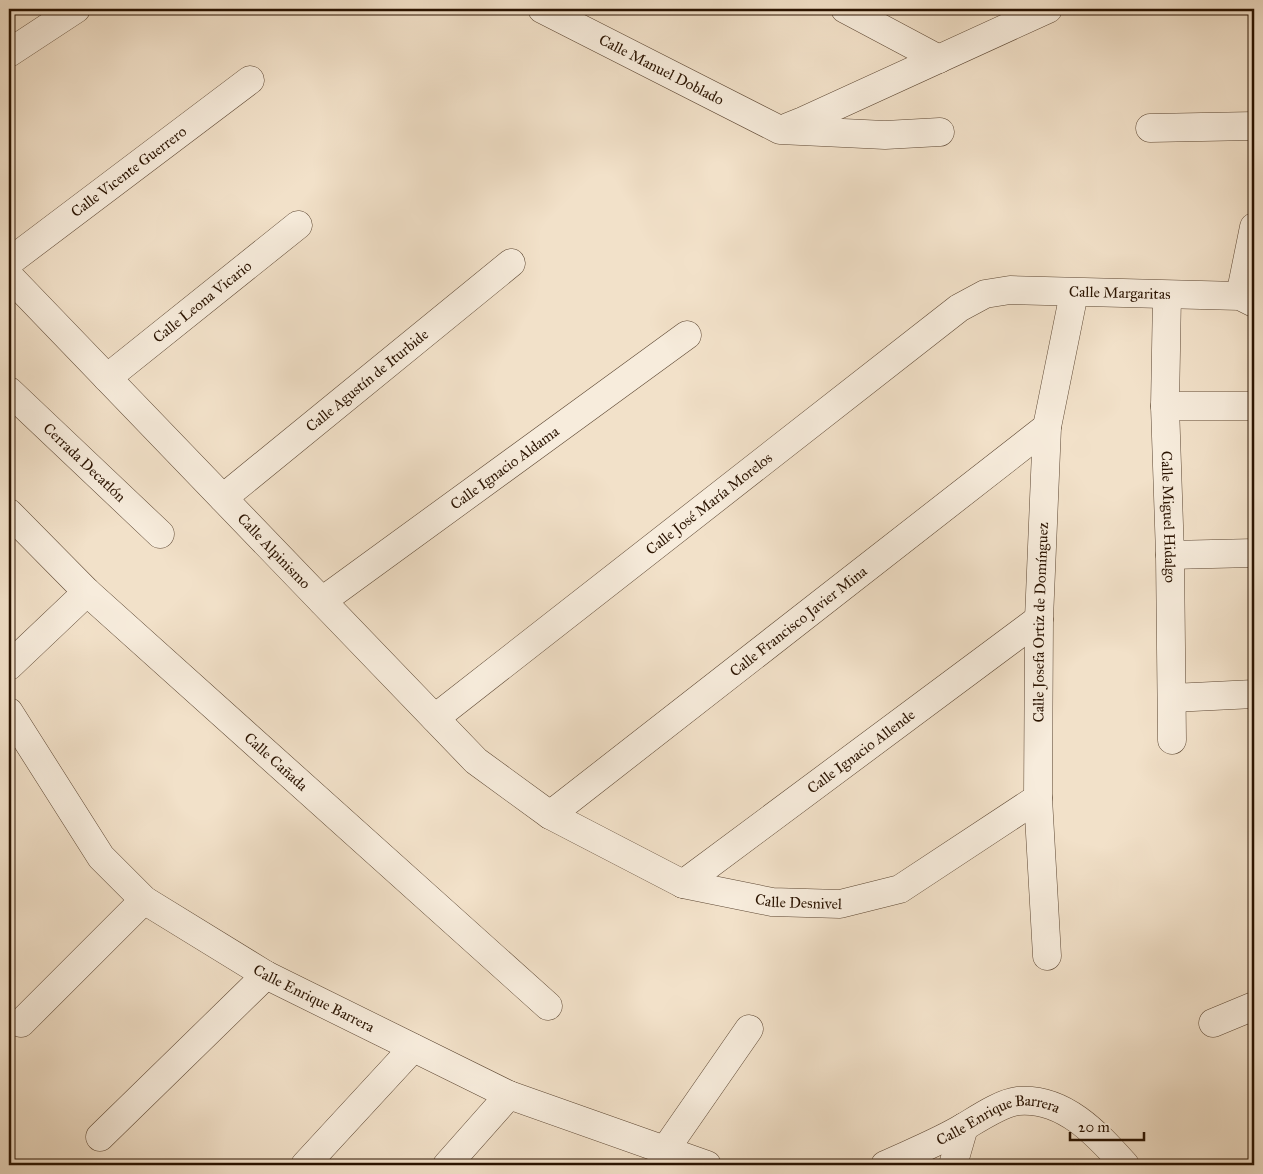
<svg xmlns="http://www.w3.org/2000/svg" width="1263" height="1174" viewBox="0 0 1263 1174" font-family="'IM FELL Great Primer',serif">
<rect width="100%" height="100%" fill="#f2e1c9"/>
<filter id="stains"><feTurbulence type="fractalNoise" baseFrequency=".004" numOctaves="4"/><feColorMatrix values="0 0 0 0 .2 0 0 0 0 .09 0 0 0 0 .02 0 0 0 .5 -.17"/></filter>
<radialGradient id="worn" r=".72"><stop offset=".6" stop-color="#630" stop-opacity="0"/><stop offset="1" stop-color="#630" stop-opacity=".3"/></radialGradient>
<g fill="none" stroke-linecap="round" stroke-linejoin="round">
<defs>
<g id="minor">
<path id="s1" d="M 542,9 L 780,130 L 885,135 L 940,132"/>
<path d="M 845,9 L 939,59"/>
<path d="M 9,53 L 76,9"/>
<path d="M 788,127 L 803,121 L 1048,9"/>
<path d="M 1150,128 L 1254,126"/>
<path id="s2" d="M 9,262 L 250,80"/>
<path id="s3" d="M 9,276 L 476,761 L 550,815 L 683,884 L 772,902 L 840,904 L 900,889 L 1038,798"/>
<path id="s4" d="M 1167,295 L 1165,406 L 1170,555 L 1172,740"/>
<path d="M 1240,296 L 1254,227"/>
<path id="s5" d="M 107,378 L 298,225"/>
<path id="s6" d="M 9,391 L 160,534"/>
<path d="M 1165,406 L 1254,406"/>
<path id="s7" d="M 223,498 L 511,263"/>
<path id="s8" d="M 9,513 L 87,592 L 548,1006"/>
<path d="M 1170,555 L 1254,553"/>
<path id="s9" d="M 322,601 L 687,335"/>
<path d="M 9,666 L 87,592"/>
<path d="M 1172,698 L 1254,694"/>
<path id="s10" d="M 9,712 L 101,857 L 144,900 L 266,975 L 509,1095 L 707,1165"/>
<path id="s11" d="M 435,718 L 959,308 L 985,294 L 1010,290 L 1240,296 L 1254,303"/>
<path id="s12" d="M 550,815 L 1047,427"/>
<path id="s13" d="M 683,884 L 1039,619"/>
<path id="s14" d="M 1047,956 L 1038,798 L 1039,619 L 1047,427 L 1074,293"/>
<path d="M 21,1023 L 144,900"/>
<path d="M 1213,1023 L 1254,1006"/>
<path d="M 100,1137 L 266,975"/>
<path d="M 665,1150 L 749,1029"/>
<path d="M 305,1165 L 413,1048"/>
<path d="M 447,1165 L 509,1095"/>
<path id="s15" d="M 885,1165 C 911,1153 939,1142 964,1127 C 979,1118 1001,1103 1018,1101 C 1064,1097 1097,1134 1125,1165"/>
<path d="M 953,1165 L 964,1127"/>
</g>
</defs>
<use href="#minor" stroke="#5c4632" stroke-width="29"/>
<use href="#minor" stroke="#f7ecdc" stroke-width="28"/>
</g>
<g text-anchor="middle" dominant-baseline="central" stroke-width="4" stroke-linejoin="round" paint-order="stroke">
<g font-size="15" fill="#2a1300" stroke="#f7ecdc">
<text stroke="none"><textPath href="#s1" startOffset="134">Calle Manuel Doblado</textPath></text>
<text stroke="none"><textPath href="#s2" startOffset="150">Calle Vicente Guerrero</textPath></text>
<text stroke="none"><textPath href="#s11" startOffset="830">Calle Margaritas</textPath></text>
<text stroke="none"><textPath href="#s5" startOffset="122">Calle Leona Vicario</textPath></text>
<text stroke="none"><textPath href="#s7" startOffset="186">Calle Agustín de Iturbide</textPath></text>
<text stroke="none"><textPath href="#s6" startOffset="104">Cerrada Decatlón</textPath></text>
<text stroke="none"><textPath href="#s9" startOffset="226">Calle Ignacio Aldama</textPath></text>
<text stroke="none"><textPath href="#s11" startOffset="348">Calle José María Morelos</textPath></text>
<text stroke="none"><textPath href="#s4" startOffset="222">Calle Miguel Hidalgo</textPath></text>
<text stroke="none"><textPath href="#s3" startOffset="382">Calle Alpinismo</textPath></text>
<text stroke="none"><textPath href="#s12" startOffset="315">Calle Francisco Javier Mina</textPath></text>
<text stroke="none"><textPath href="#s14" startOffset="334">Calle Josefa Ortiz de Domínguez</textPath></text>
<text stroke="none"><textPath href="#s13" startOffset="222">Calle Ignacio Allende</textPath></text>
<text stroke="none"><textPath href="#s8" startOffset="365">Calle Cañada</textPath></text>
<text stroke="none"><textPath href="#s3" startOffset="1032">Calle Desnivel</textPath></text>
<text stroke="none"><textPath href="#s10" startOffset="429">Calle Enrique Barrera</textPath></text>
<text stroke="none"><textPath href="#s15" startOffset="124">Calle Enrique Barrera</textPath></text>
</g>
</g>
<rect width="1263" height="1174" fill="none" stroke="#f2e1c9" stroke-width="30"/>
<rect x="10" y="10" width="1243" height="1154" fill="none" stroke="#2a1300" stroke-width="2.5"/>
<rect x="15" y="15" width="1233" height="1144" fill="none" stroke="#2a1300"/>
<path d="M1070 1132v8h74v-8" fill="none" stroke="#2a1300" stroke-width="2.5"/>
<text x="1078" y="1132" font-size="15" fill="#2a1300" stroke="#f7ecdc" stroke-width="4" paint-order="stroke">20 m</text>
<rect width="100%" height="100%" filter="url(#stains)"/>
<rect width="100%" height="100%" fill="url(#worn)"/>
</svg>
